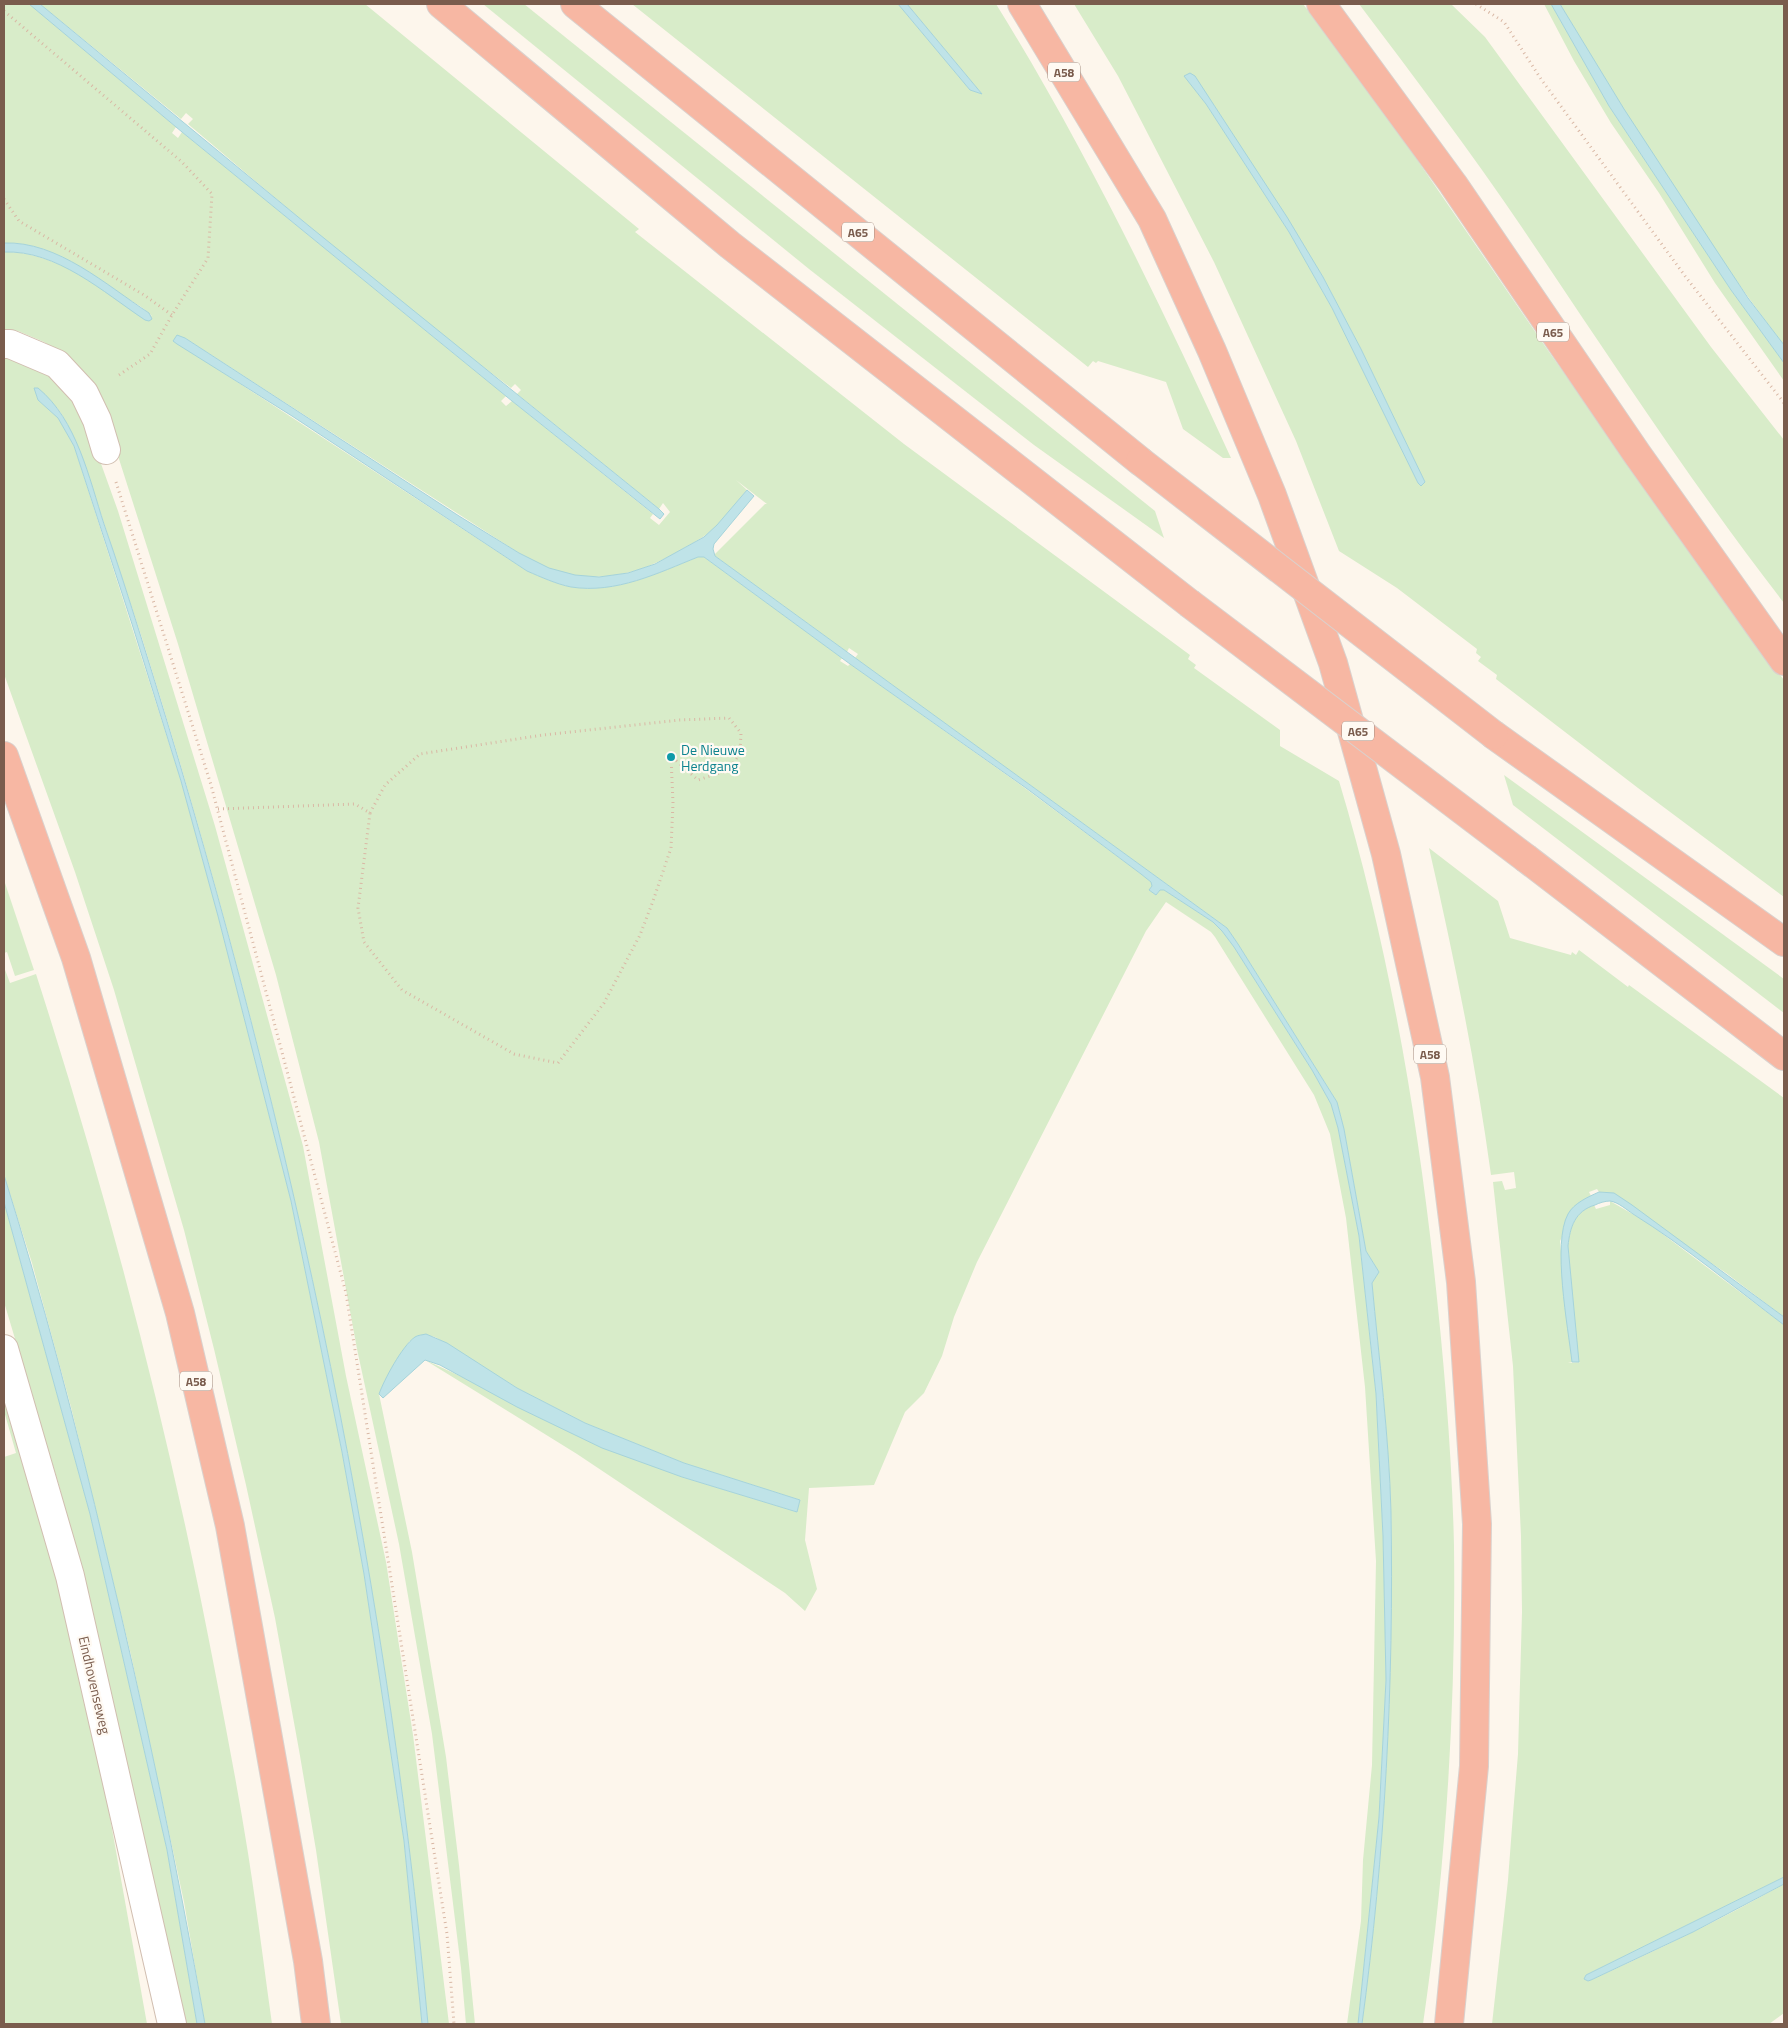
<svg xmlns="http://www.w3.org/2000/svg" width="1788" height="2028" viewBox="0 0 1788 2028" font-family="'Titillium Web',sans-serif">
<rect width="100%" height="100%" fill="#fdf6ec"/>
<g fill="#d8ecc9" fill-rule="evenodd">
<path d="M 4,4 L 29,4 L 176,127 L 172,133 L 178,138 L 182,132 L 506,396 L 501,401 L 506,406 L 512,401 L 653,514 L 650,518 L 659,525 L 670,512 L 663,503 L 659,509 L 517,394 L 521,390 L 515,384 L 511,388 C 400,305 294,214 188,124 L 193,119 L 186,113 L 181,119 L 40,4 L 365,4 L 639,229 L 635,232 L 904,444 L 1190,655 L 1188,659 L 1196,665 L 1194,668 L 1280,730 L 1280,746 L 1339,781 C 1387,941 1416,1105 1434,1270 C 1444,1362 1452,1454 1454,1546 C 1456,1706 1446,1867 1423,2024 L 1362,2024 C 1385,1855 1394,1683 1391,1512 C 1389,1436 1379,1359 1372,1283 L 1379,1272 L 1366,1251 L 1344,1129 L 1337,1102 L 1238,944 L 1227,928 L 855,658 L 858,654 L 849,648 L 847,652 L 715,556 L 715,554 L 765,504 L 767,504 L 736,480 L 747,490 C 737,501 728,515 717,525 C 706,537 692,543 679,551 C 637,575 598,585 550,569 C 539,565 529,558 519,553 L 185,338 L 173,340 L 527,571 C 541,577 556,584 571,587 C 616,594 658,573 698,557 L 704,557 L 842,658 L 840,661 L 848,666 L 850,664 L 1018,783 L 1141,874 L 1151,882 L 1152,886 L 1149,890 L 1156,895 L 1160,890 L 1164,890 L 1213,922 L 1222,931 L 1234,947 L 1312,1070 L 1331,1104 L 1338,1128 L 1359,1236 L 1376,1394 L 1383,1536 L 1386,1680 L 1379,1817 L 1358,2024 L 1347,2024 L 1361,1921 L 1363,1860 L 1372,1765 L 1376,1561 L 1365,1387 L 1346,1218 L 1330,1134 L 1314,1095 L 1215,937 L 1211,932 L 1166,902 L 1146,931 L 977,1262 L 954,1317 L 942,1356 L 924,1393 L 905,1412 L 874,1485 L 809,1488 L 805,1540 L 817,1589 L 805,1611 L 785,1593 L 577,1454 L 425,1360 L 682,1477 L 797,1512 L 800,1500 L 684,1463 L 585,1423 L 517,1388 L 435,1337 C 424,1334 418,1334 409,1342 L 379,1394 L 412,1552 L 446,1757 L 459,1865 L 475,2024 L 466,2024 L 461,1968 L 432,1734 L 399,1544 L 357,1349 L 319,1142 L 276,975 L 178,644 L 104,412 L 71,360 L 44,342 L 18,331 L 4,329 L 4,252 C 52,250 110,292 152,316 C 142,306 128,299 116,292 C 81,268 48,242 4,243 Z"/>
<path d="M 483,4 L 524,4 L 1155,511 L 1164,538 L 1034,445 L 809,269 Z"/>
<path d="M 632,4 L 898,4 L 970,90 L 982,94 L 907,4 L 996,4 C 1086,149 1160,303 1231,458 L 1223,458 L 1183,429 L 1166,382 L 1098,361 L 1096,363 L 1093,361 L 1088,367 Z"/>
<path d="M 1074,4 L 1303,4 L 1383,110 L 1547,349 L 1758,646 L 1784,680 L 1784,897 L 1638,788 L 1496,679 L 1497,675 L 1478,661 L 1481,657 L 1476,653 L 1477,649 L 1397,588 L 1339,551 L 1296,441 L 1214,262 L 1118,76 ZM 1185,77 L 1214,105 L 1323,277 L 1361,349 L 1425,482 L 1418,483 L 1332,308 L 1289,232 L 1206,104 Z"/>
<path d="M 1359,4 L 1451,4 L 1485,37 L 1711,347 L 1784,440 L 1784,603 C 1691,483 1608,355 1523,229 C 1471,152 1415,78 1359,4 Z"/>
<path d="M 1544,4 L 1551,4 L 1609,106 L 1731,290 L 1784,363 L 1784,381 L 1715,283 L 1659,193 L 1611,123 L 1574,61 Z"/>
<path d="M 1560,4 L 1784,4 L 1784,345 C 1701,238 1630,120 1560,4 Z"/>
<path d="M 4,351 L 63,383 L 90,433 L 118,511 L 215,826 L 303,1146 L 346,1376 L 386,1562 L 413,1735 L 449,2024 L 428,2024 C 385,1554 283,1088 142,638 C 126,590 110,541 94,493 C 86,469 78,445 66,422 C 63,417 61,412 57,408 C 52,402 42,398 36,394 L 38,400 L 58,418 L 74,446 L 181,781 L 218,916 L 291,1201 L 342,1452 L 364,1574 L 404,1841 L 422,2024 L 341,2024 L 316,1850 L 299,1750 L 275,1618 L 246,1485 L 214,1349 L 184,1230 L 114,990 L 75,872 L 4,674 Z"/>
<path d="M 1504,775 L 1784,979 L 1784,1013 L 1513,805 Z"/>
<path d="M 1429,848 L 1498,901 L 1510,938 L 1571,955 L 1572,952 L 1576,955 L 1579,950 L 1628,987 L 1629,985 L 1784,1098 L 1784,1317 L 1726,1273 L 1605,1192 L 1599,1192 L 1597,1189 L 1589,1192 L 1591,1196 L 1580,1202 L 1560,1241 L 1572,1362 L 1568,1363 L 1581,1362 L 1579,1362 L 1578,1359 L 1568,1246 C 1570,1227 1575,1211 1594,1205 L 1596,1209 L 1610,1205 L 1610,1201 L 1648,1223 L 1784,1325 L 1784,1877 L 1586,1975 L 1584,1979 L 1588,1981 L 1591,1980 C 1657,1950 1722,1919 1784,1884 L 1784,2013 L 1769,2024 L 1492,2024 L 1508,1880 L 1513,1814 L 1518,1754 L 1522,1612 L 1521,1536 L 1513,1366 L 1493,1182 L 1502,1181 L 1505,1190 L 1516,1188 L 1514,1172 L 1491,1175 C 1476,1065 1454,957 1429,848 Z"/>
<path d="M 4,880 L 34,970 L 15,976 L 7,952 L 4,953 Z"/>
<path d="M 4,967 L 10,983 L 36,974 C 109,1201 169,1431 214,1666 C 226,1728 238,1790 248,1853 C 257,1910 264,1967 272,2024 L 205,2024 L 184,1902 L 131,1655 L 71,1407 L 32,1263 L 4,1175 Z"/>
<path d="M 4,1202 L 90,1514 L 167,1850 L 197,2024 L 169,2024 L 117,1728 L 60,1489 L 4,1302 Z"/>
<path d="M 4,1369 L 19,1420 L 95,1734 L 147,2024 L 4,2024 L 4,1457 L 16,1453 L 4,1411 Z"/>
</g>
<g fill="#bfe3e8" stroke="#a5d3da">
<path d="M 29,4 L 40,4 L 309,226 L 659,509 L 664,514 L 660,519 L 512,401 L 182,132 Z"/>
<path d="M 898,4 L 907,4 L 982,94 L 970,90 Z"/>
<path d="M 1551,4 L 1560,4 L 1624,109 L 1715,248 L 1748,298 L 1784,345 L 1784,363 L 1731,290 L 1609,106 Z"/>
<path d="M 1190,73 L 1195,76 L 1287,217 L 1323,277 L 1361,349 L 1425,482 L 1421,486 L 1418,483 L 1332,308 L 1289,232 L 1206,104 L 1184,76 Z"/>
<path d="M 4,243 C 58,241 106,285 149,313 L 152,319 L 149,321 L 145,320 C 103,292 57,250 4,252 Z"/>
<path d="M 177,335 L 185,338 L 459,516 L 519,553 L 549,568 L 575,575 L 599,577 L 628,573 L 655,564 L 704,537 L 717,525 L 747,490 L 754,496 L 714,544 L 713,549 L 715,556 L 1227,928 L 1238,944 L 1337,1102 L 1344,1129 L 1366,1251 L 1379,1272 L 1372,1283 C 1379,1359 1389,1436 1391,1512 C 1394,1683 1385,1855 1362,2024 L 1358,2024 L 1379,1817 L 1386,1680 L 1383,1536 L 1376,1394 L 1359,1236 L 1338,1128 L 1331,1104 L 1312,1070 L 1234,947 L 1222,931 L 1213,922 L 1164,890 L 1160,890 L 1156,895 L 1149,890 L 1152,886 L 1151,882 L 1141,874 L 1026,788 L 850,664 L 704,557 L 698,557 C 658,573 616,594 571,587 C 556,584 541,577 527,571 L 292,416 L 177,344 L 173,341 Z"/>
<path d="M 34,388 L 38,388 C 77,420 89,478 104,524 C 117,561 129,599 141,637 C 283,1088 385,1553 428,2024 L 422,2024 L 404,1841 L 364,1574 L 342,1452 L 291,1201 L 218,916 L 181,781 L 132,624 L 74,446 L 58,418 L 38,400 Z"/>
<path d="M 4,1175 C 43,1299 76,1425 106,1552 C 144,1708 177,1865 205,2024 L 197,2024 L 167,1850 L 90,1514 L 4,1202 Z"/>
<path d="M 1599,1192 L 1614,1193 L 1632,1205 L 1784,1317 L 1784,1325 C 1735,1288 1686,1247 1633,1214 C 1627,1210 1618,1202 1610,1201 C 1605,1201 1599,1203 1595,1205 C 1575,1211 1570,1227 1568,1246 L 1579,1362 L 1572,1362 C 1568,1327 1552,1243 1568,1214 C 1574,1203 1588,1197 1599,1192 Z"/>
<path d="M 426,1334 L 447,1343 L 517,1388 L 585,1423 L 684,1463 L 800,1500 L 797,1512 L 682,1477 L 602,1448 L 517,1407 L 440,1365 L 425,1360 L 383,1398 L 379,1394 C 384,1380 402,1346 415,1337 C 418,1335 422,1335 426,1334 Z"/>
<path d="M 1784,1877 L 1784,1884 L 1693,1932 L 1591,1980 L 1588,1981 L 1584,1979 L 1586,1975 Z"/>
</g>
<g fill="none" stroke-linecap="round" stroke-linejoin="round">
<defs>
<g id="minor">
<path d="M 4,344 L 10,344 L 57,364 L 84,393 L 97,420 L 106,450"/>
<path d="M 4,1349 L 70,1576 L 172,2024"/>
</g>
<g id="motorway">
<path d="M 441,4 L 730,245 L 1189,603"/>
<path d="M 575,4 L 1140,461"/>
<path d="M 1022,4 L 1152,219 L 1212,351 L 1272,495 L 1333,663 L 1386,854 L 1435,1077 L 1461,1282 L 1477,1524 L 1474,1766 L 1449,2024"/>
<path d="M 1321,4 L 1453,184 L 1637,454 L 1784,661"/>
<path d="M 1494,735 L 1784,942"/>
<path d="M 4,756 L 76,958 L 180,1313 L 230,1526 L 308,1961 L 316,2024"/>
<path d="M 1527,859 L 1784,1056"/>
</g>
</defs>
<use href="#minor" stroke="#d1beb0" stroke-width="30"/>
<use href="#motorway" stroke="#dad1cd" stroke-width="30"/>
<g stroke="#d9b8a5" stroke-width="3" stroke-dasharray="1 4" stroke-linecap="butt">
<path d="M 1476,4 L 1504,22 L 1541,79 L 1685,276 L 1784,403"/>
<path d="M 4,11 L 182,162 L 212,194 L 208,258 L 172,315 L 150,354 L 116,377"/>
<path d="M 4,199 L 19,221 L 144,295 L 172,315"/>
<path d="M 116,482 L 211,785 L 346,1293 L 447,1934 L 454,2024"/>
<path d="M 218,809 L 355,804 L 370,813 L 358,908 L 364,942 L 402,990 L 514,1054 L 558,1063 L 604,1003 L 640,935 L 653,901 L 671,848 L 673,803 L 671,757"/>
<path d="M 370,813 L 385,785 L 420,754 L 543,735 L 680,720 L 729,718 L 741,733 L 740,753 L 729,770 L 698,780 L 672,757"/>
</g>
<use href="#minor" stroke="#fff" stroke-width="28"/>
<use href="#motorway" stroke="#f7b7a3" stroke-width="28"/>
<defs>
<g id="motorway-bridge">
<path d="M 1140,461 L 1494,735"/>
<path d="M 1189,603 L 1527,859"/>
</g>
</defs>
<use href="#motorway-bridge" stroke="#dad1cd" stroke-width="30" stroke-linecap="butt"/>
<use href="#motorway-bridge" stroke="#f7b7a3" stroke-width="28"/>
</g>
<circle fill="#0f9aa8" stroke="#fffaf3" stroke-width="2" cx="671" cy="757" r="5"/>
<g text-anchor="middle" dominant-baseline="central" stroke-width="4.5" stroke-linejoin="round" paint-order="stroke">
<g fill="#fffaf3" stroke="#a28b7f" stroke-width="1">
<rect x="1048" y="62.5" width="32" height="19" rx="4"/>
<rect x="842" y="222.5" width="32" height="19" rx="4"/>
<rect x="1537" y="322.5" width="32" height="19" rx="4"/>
<rect x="1342" y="721.5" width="32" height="19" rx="4"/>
<rect x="1414" y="1044.5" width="32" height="19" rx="4"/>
<rect x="180" y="1371.5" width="32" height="19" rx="4"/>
</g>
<g font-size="12" font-weight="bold" fill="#7a5c4d">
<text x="1064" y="72">A58</text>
<text x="858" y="232">A65</text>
<text x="1553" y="332">A65</text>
<text x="1358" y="731">A65</text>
<text x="1430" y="1054">A58</text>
<text x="196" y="1381">A58</text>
</g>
<g font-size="14" fill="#0d838f" stroke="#fffaf3" text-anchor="start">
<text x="681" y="749">De Nieuwe<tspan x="681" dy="16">Herdgang</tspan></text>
</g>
<g font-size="14" fill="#7a5c4d" stroke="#fffaf3">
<text transform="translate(95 1685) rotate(77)">Eindhovenseweg</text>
</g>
</g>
<rect width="1788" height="2028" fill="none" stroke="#7a5c4d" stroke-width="10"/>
</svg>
